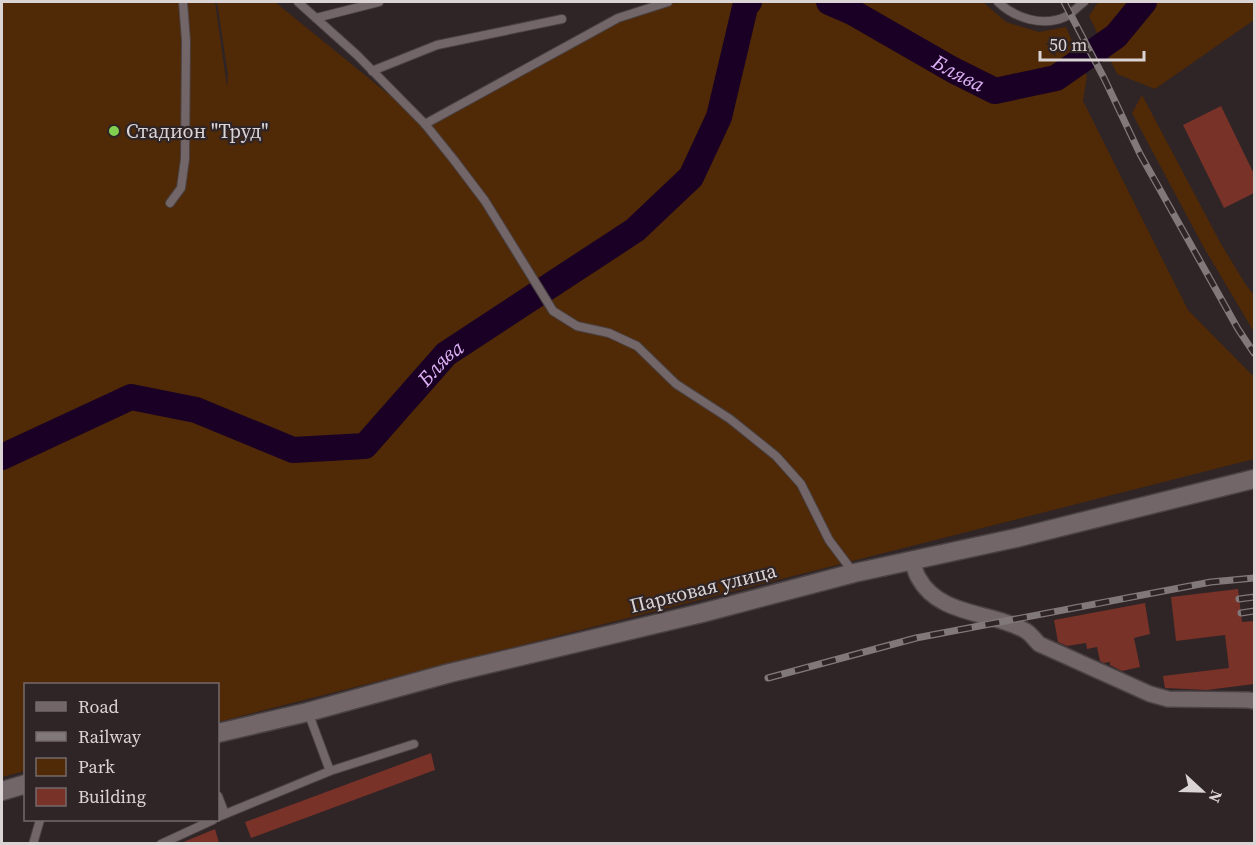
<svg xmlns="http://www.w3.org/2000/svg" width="1256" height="845" viewBox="0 0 1256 845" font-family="'Source Serif 4',serif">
<rect width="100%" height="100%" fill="#2f2426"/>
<g fill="#502906">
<path d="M 2,2 L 215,2 L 227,87 L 228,75 L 217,2 L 275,2 L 425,124 L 618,18 L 677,2 L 983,2 L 1006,22 L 1039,32 L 1066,27 L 1087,76 L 1083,101 L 1188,310 L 1254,377 L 1254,459 L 218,722 L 218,684 L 26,684 L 25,771 L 2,777 Z"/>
<path d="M 1098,2 L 1254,2 L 1254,20 L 1155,89 L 1117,74 L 1089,16 Z"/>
<path d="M 1142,95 L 1221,244 L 1246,285 L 1254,295 L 1254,332 L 1203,246 L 1132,113 Z"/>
</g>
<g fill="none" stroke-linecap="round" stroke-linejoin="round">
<g stroke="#190024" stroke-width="26">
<path id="s1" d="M 829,2 L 852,12 L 953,70 L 995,91 L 1056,78 L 1116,36 L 1144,2"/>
<path id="s2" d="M 2,457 L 131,397 L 196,410 L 293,450 L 365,446 L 446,354 L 635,230 L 691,177 L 719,117 L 746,3 L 749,2"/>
</g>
</g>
<g fill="#783227">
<path d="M 1221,106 L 1254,174 L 1254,193 L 1224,208 L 1183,125 Z"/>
<path d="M 1238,589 L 1242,622 L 1254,621 L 1254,684 L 1207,690 L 1165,688 L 1163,676 L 1229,668 L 1225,635 L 1176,641 L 1171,597 Z"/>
<path d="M 1145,603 L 1150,634 L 1134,638 L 1140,667 L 1122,671 L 1110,665 L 1110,662 L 1104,663 L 1100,661 L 1097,647 L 1087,649 L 1086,643 L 1067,646 L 1058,642 L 1054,620 Z"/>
<path d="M 431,753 L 435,770 L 251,838 L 245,822 Z"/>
<path d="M 215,829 L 219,843 L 181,843 Z"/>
</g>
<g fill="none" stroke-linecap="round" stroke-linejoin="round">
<defs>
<g id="lane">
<path d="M 298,2 L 357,55 L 425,124 L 454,160 L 485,201 L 553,311 L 577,326 L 609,333 L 637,346 L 676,384 L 730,419 L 776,456 L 801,484 L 829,540 L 853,572"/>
<path d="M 998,2 C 1015,18 1042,27 1065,17 C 1072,14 1078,6 1084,2"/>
<path d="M 316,18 L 379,2"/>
<path d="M 372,71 L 437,45 L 562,19"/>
<path d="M 425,124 L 618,18 L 668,2"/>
<path d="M 170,203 L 181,188 L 185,159 L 186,41 L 183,2"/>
<path d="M 308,712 L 330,771"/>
<path d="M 218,796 L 225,814"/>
<path d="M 218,817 L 330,771 L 414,744"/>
<path d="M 33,844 L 40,820"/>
<path d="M 161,844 L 213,820"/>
</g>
<path id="street" d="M 912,559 C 914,565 915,572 918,577 C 939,617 992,611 1026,631 C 1031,634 1035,640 1039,644 L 1150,694 L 1168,699 L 1248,700 L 1254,701"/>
<g id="secondary">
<path d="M 218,733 L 308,712 L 450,673 L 702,613 L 854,573 L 1016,538 L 1254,479"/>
<path d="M 2,791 L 26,784"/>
</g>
</defs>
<use href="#lane" stroke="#4a4142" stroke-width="10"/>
<use href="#street" stroke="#4a4142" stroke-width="18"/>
<use href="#secondary" stroke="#4a4142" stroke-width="21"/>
<use href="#lane" stroke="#726669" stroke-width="8"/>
<use href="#street" stroke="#726669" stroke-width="15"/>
<use href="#secondary" stroke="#726669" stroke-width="18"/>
<defs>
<g id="rail">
<path d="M 1064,2 L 1104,78 L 1140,154 L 1238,329 L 1254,353"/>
<path d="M 1239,599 L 1254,597"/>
<path d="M 1241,613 L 1254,611"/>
<path d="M 768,678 L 916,638 L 1211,582 L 1254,578"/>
</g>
</defs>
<use href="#rail" stroke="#817879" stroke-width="7"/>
<use href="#rail" stroke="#2f2426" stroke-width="4.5" stroke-dasharray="14" stroke-linecap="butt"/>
</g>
<circle fill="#82d04f" stroke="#2f2426" stroke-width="2" cx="114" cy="131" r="6"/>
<g text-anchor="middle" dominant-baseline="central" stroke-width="4.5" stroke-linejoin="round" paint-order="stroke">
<g font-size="20" fill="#dbd4d5" stroke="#2f2426" text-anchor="start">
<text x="126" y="131">Стадион "Труд"</text>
</g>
<g font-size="20" fill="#dbd4d5" stroke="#2f2426">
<text transform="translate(703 588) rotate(-14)">Парковая улица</text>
</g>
<g font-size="21" font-style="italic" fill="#ddb1f5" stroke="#2f2426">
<text stroke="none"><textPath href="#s1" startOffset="148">Блява</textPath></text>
<text stroke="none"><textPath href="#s2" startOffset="498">Блява</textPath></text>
</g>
</g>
<rect width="1256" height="845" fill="none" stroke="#dbd4d5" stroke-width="6"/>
<rect x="24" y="683" width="195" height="138" fill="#2f2426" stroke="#746a6c" stroke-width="1.5"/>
<rect x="36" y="702" width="30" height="9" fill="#726669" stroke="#746a6c" stroke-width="1.5"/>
<text x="78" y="713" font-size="18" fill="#dbd4d5">Road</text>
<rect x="36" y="732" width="30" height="9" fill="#817879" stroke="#746a6c" stroke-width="1.5"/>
<text x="78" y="743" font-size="18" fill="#dbd4d5">Railway</text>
<rect x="36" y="758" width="30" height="18" fill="#502906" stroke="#746a6c" stroke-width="1.5"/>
<text x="78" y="773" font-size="18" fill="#dbd4d5">Park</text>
<rect x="36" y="788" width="30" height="18" fill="#783227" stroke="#746a6c" stroke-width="1.5"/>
<text x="78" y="803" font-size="18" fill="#dbd4d5">Building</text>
<g transform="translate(1202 791) rotate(112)" stroke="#2f2426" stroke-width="4.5" paint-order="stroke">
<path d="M0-4.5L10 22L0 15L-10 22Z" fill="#dbd4d5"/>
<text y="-9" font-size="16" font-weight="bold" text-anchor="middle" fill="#dbd4d5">N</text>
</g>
<path d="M1040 51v9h104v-9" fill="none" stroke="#dbd4d5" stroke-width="3"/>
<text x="1049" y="51" font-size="18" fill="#dbd4d5" stroke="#2f2426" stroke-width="4.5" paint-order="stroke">50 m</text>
</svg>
